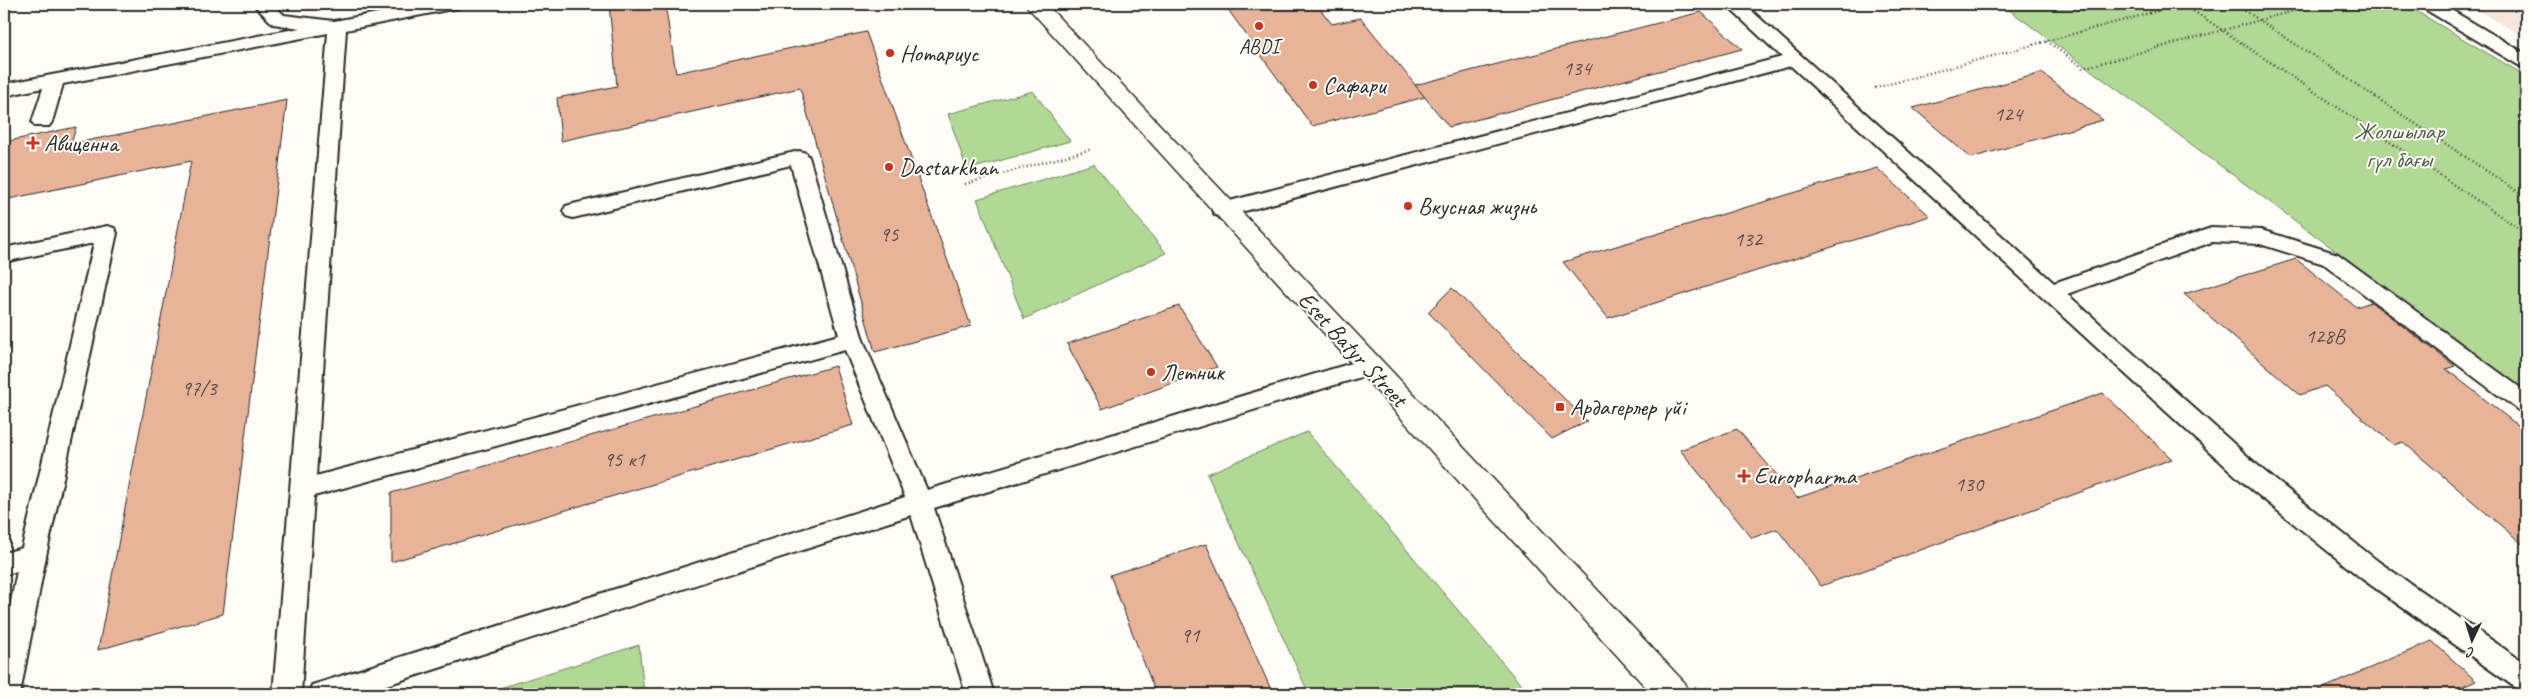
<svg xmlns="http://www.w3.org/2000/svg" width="2530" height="698" viewBox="0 0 2530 698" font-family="Caveat,sans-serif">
<rect width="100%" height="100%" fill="#fdfcf7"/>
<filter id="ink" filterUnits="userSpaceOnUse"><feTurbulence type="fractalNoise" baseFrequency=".02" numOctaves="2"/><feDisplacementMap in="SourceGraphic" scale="10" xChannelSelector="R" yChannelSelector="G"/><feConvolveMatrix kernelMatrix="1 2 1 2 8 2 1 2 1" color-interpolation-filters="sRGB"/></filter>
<g filter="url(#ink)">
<path fill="#f6e6db" d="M 2466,4 L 2526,4 L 2526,38 Z"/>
<g fill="#b1d894" stroke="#6e8260">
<path d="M 2001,4 L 2404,4 L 2526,76 L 2526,391 Z"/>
<path d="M 1033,91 L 1070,141 L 967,170 L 948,114 Z"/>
<path d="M 1094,164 L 1166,253 L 1024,319 L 977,199 Z"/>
<path d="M 1307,432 L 1529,694 L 1309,694 L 1207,474 Z"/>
<path d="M 639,645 L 644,694 L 480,694 Z"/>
</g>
<g fill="#e7b499" stroke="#2b2b2b">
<path d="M 609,4 L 665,4 L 676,73 L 866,32 L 971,326 L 875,352 L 800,88 L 561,141 L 557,98 L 617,86 Z"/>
<path d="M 1224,4 L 1316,4 L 1332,24 L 1361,18 L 1425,97 L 1312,126 Z"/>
<path d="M 1701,12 L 1742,49 L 1449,127 L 1415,85 Z"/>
<path d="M 2042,73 L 2103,120 L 1971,158 L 1913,108 Z"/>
<path d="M 287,100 L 223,614 L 98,650 L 191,161 L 4,200 L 4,142 L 76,127 L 71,144 Z"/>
<path d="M 1877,168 L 1930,216 L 1608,318 L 1563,262 Z"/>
<path d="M 2296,259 L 2356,307 L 2371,302 L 2455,366 L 2446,369 L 2526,432 L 2526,547 L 2403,442 L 2394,445 L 2325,386 L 2300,395 L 2184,294 Z"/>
<path d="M 1452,288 L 1587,421 L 1552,439 L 1428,312 Z"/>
<path d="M 1179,306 L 1217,367 L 1102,409 L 1067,344 Z"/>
<path d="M 835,366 L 853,425 L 391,562 L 391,493 Z"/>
<path d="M 2103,393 L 2172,459 L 1821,586 L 1777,529 L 1752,538 L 1680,450 L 1737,429 L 1797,498 Z"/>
<path d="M 1206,544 L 1273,694 L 1156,694 L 1110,575 Z"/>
<path d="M 2432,641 L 2476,681 L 2447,694 L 2310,694 Z"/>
</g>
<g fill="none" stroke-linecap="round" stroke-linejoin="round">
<defs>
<g id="lane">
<path d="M 253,4 L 272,4 L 284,15 L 334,21 L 426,4 L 461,4 L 458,8 L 452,9 L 346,30 L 316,476 L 839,335 L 791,165 L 573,218 L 566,216 L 563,211 L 566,206 L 573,204 L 799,151 L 806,153 L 809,157 L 863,340 L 927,490 L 1369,358 L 1377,360 L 1380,366 L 1377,372 L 934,508 L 994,694 L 966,694 L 911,515 L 359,694 L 308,694 L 312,685 L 322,682 L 905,497 L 845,350 L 314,496 L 301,694 L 273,694 L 328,33 L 63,84 L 52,122 L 49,126 L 35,126 L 32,122 L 43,88 L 4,96 L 4,84 L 300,28 L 273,24 Z"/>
<path d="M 1725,4 L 1744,4 L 2054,283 L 2211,228 L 2261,230 L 2338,254 L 2526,392 L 2526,413 L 2518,410 L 2324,264 L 2260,244 L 2212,242 L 2067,294 L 2264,471 L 2379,562 L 2526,664 L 2526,691 L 2516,688 L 2361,578 L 2246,485 L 1791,66 L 1222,217 L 1215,215 L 1212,210 L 1215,205 L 1222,203 L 1782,57 Z"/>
<path d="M 2420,4 L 2441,4 L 2526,54 L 2526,67 L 2520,66 L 2423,8 Z"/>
<path d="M 107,226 L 114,228 L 117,233 L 46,556 L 20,694 L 4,694 L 4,637 L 17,571 L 4,575 L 4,553 L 22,548 L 94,243 L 4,262 L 4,248 Z"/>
</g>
<path id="secondary" d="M 1025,4 L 1046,4 L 1685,683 L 1690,694 L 1652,694 Z"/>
</defs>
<use href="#lane" stroke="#2b2b2b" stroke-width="4"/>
<use href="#secondary" stroke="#2b2b2b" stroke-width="3"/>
<g stroke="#2b2b2b" stroke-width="2.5" stroke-dasharray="1 3" stroke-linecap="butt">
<path d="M 2235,4 L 2526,197"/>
<path d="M 2047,41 L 2083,68 L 2319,4"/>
<path d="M 1875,88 L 2183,4 L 2526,233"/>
<path d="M 965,184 L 1092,149"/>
</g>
<use href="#lane" fill="#fdfcf7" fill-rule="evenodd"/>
<use href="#secondary" fill="#fdfcf7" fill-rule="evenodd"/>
</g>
</g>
<g fill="#c8321e" stroke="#fdfcf7" stroke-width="2">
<circle cx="1259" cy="26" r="5"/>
<circle cx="890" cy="53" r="5"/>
<circle cx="1313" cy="85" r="5"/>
<path d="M30.5 135.5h5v5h5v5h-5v5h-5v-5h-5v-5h5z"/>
<circle cx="889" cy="167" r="5"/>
<circle cx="1408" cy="206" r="5"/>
<circle cx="1151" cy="372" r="5"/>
<rect x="1555" y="402" width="10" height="10" rx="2.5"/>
<path d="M1741.5 468.5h5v5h5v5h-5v5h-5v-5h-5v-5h5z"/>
</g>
<g text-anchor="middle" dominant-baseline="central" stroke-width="4" stroke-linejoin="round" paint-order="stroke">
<g font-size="20" fill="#2b2b2b" stroke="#fdfcf7">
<text x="1259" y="46">ABDI</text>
</g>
<g font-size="21" fill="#5a4d46">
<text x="1577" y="68">134</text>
<text x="2008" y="114">124</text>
<text x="889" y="234">95</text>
<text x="1748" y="239">132</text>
<text x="2325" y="336">128B</text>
<text x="199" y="388">97/3</text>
<text x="624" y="459">95 к1</text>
<text x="1969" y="484">130</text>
<text x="1190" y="635">91</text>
</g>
<g font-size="24" fill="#2b2b2b" stroke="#fdfcf7" text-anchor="start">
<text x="900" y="53">Нотариус</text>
<text x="1323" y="85">Сафари</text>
<text x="44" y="143">Авиценна</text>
<text x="899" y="167">Dastarkhan</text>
<text x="1418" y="206">Вкусная жизнь</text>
<text x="1161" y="372">Летник</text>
<text x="1570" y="407">Ардагерлер үйі</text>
<text x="1754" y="476">Europharma</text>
</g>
<g font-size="24" fill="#535f4a" stroke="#fdfcf7">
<text x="2399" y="131">Жолшылар<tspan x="2399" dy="28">гүл бағы</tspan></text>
</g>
<g font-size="24" fill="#2b2b2b" stroke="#fdfcf7">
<text transform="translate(1353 349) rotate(47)">Eset Batyr Street</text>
</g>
</g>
<rect width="2530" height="698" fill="none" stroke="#fdfcf7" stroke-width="20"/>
<rect x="10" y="10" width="2510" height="678" fill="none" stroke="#2b2b2b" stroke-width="2" filter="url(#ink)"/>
<g transform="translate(2472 640) rotate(184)" stroke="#fdfcf7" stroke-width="4" paint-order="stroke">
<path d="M0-4L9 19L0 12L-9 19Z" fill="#2b2b2b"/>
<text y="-8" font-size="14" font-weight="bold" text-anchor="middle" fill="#2b2b2b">С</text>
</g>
</svg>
